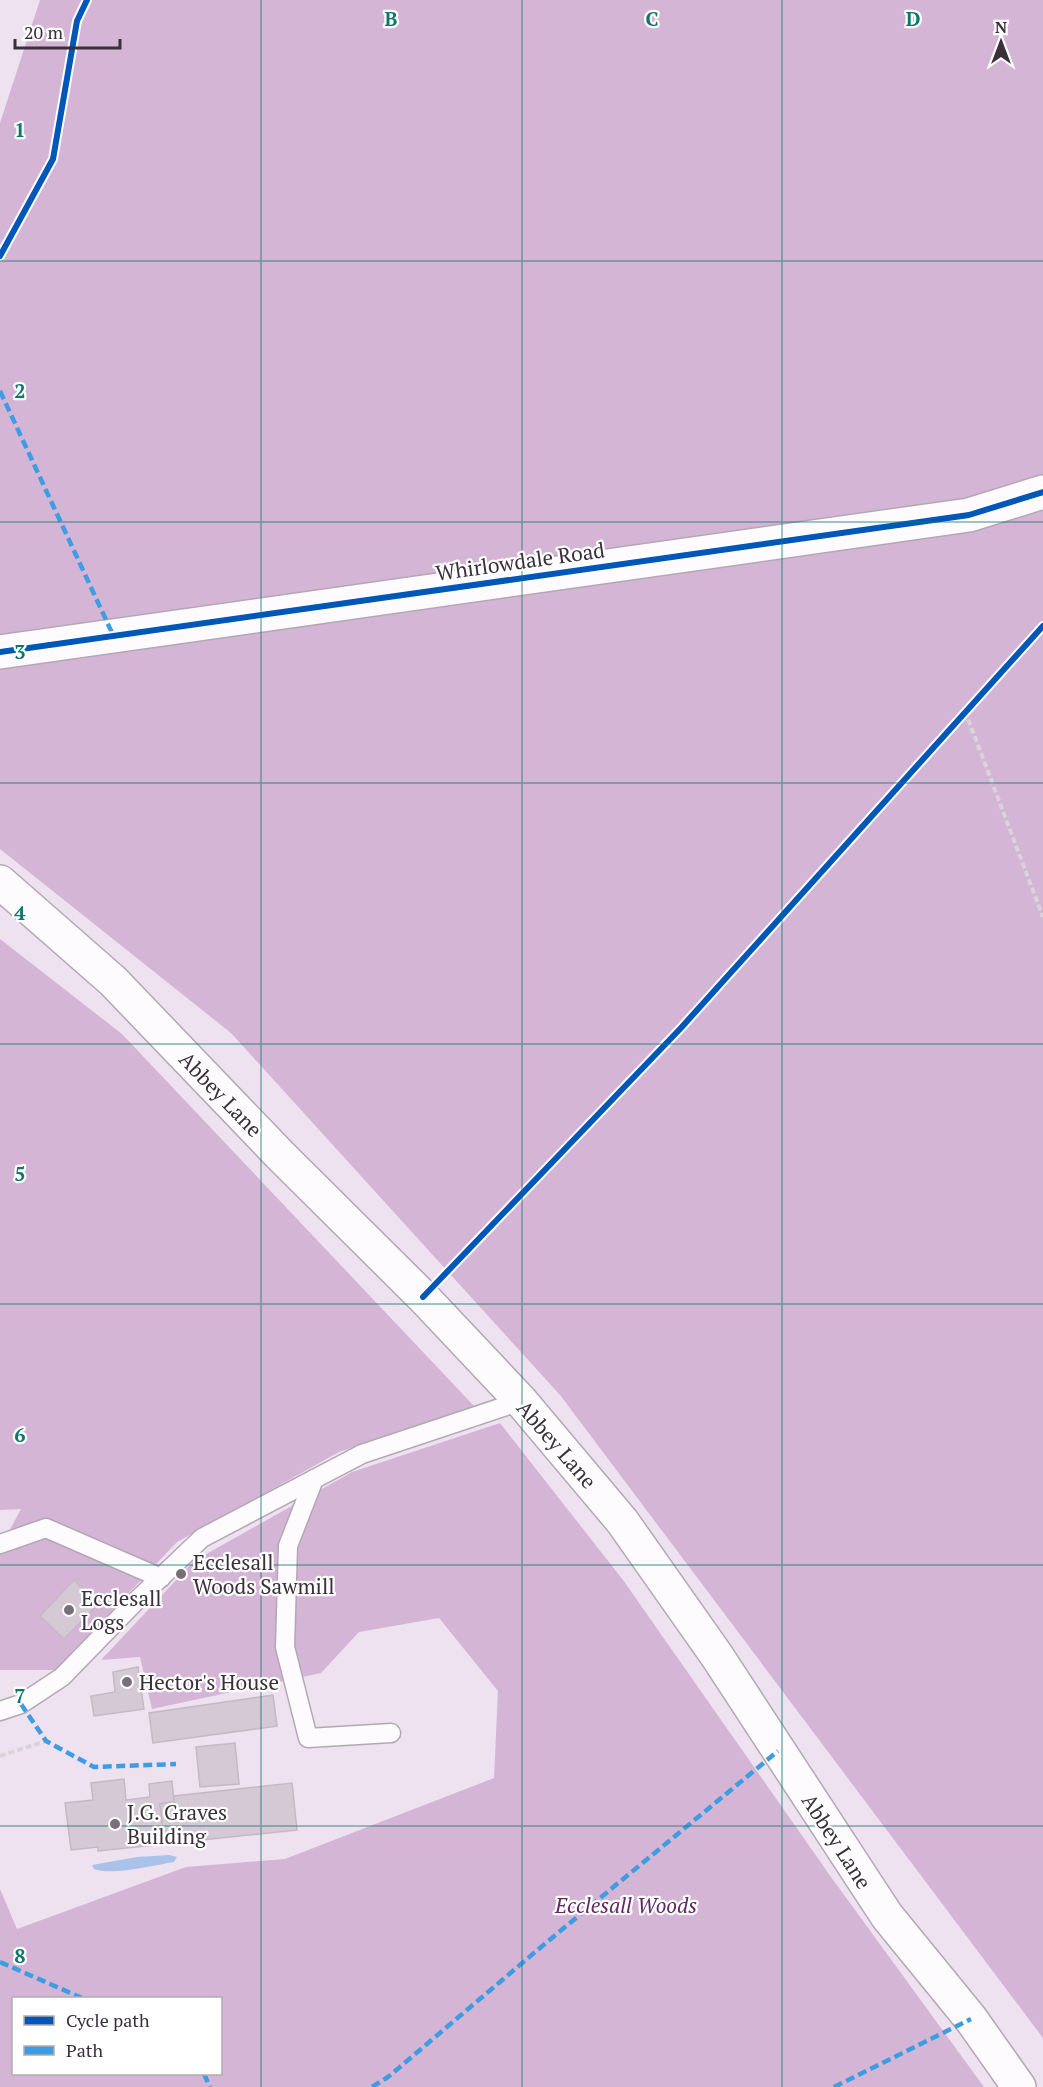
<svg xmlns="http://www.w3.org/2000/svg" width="1043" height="2087" viewBox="0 0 1043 2087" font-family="'PT Serif',serif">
<rect width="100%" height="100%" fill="#efe2f0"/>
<g fill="#d4b5d6" fill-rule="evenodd">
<path d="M 40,0 L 1043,0 L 1043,2038 L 560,1395 L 231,1033 L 0,849 L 0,123 Z"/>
<path d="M 0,939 L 122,1034 L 475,1407 L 339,1452 L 177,1542 L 56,1670 L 0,1670 L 0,1548 L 21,1509 L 0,1510 Z"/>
<path d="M 500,1423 L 623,1580 L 831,1877 L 984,2087 L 0,2087 L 0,1889 L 17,1929 L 186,1867 L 285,1859 L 494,1778 L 498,1691 L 439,1618 L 359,1632 L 321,1673 L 152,1709 L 140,1657 L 101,1660 L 194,1561 L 352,1472 ZM 14,1998 L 220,1998 L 220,2074 L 14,2074 Z"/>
</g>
<path fill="#aac2ea" d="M 169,1855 L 177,1857 L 174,1862 C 155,1865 111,1876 94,1869 L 92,1865 L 137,1857 Z"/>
<g fill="#d4c9d4" stroke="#c4b9c5" stroke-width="1.5">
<path d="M 74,1580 L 98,1604 L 64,1639 L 40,1616 Z"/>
<path d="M 138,1667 L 144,1709 L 94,1716 L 91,1696 L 115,1692 L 113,1672 Z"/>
<path d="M 273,1695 L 277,1726 L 153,1743 L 149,1713 Z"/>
<path d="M 235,1743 L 239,1784 L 200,1787 L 196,1747 Z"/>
<path d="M 124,1779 L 126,1800 L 150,1797 L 149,1784 L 172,1781 L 174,1802 L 160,1804 L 165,1844 L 98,1851 L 98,1847 L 71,1850 L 65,1803 L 93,1800 L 91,1783 Z"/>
<path d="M 292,1783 L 297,1830 L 165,1844 L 160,1804 L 174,1802 L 174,1796 Z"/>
</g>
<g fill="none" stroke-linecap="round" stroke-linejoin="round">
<defs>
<g id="service">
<path d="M 314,1479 L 288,1546 L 285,1647 L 308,1738 L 391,1733"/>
<path d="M 0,1544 L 46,1528 L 161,1578"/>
<path d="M 0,1711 L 21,1704 L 62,1677 L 135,1602 L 202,1538 L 362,1454 L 521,1401"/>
</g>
<path id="minor" d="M 0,652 L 969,515 L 1043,492"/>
<path id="secondary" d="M 0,882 L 113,981 L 280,1155 L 423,1297 L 521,1401 L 622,1521 L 717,1656 L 887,1916 L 971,2019 L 1019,2087"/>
</defs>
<use href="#service" stroke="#b2a8b4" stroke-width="21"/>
<use href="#minor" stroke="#b2a8b4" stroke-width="36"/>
<use href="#secondary" stroke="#b2a8b4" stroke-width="36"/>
<g stroke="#d8d4d8" stroke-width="4" stroke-dasharray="6 3" stroke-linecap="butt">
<path d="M 965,711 L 1043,917"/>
<path d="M 0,1756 L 46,1741"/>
</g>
<use href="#service" stroke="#fdfbfd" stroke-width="18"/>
<use href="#minor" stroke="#fdfbfd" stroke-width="33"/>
<use href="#secondary" stroke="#fdfbfd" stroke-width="33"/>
<g stroke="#3e9de2" stroke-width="4.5" stroke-dasharray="9 4.5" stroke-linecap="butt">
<path d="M 0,391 L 113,635"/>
<path d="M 21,1704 L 46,1741 L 94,1767 L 176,1764"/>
<path d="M 0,1962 L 82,1998"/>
<path d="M 204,2074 L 210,2087"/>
<path d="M 372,2087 L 388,2077 L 547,1942 L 778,1751"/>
<path d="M 834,2087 L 971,2019"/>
</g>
<defs>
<g id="cycleway">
<path d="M 0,256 L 53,159 L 77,21 L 87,0"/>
<path d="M 0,652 L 969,515 L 1043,492"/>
<path d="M 423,1297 L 680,1029 L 1043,626"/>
</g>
</defs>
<use href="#cycleway" stroke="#fff" stroke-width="10"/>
<use href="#cycleway" stroke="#0057b8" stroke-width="6"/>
</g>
<path fill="none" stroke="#0f766e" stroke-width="1.5" stroke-opacity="0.55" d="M 261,0 L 261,2087M 522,0 L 522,2087M 782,0 L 782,2087M 0,261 L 1043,261M 0,522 L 1043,522M 0,783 L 1043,783M 0,1044 L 1043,1044M 0,1304 L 1043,1304M 0,1565 L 1043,1565M 0,1826 L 1043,1826"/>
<g fill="#796e7a" stroke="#fff" stroke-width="2">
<circle cx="181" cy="1574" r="6"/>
<circle cx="69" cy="1610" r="6"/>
<circle cx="127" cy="1682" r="6"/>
<circle cx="115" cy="1824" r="6"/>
</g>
<g text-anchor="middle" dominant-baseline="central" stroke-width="4.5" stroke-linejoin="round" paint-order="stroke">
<g font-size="21" fill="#3a303a" stroke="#fff">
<text transform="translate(520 561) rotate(-8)">Whirlowdale Road</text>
<text transform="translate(221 1094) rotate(46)">Abbey Lane</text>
<text transform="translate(557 1444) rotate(49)">Abbey Lane</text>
<text transform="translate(837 1841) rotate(57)">Abbey Lane</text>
</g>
<g font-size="21" fill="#3a303a" stroke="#fff" text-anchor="start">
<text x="193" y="1562">Ecclesall<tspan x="193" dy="24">Woods Sawmill</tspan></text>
<text x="81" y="1598">Ecclesall<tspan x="81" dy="24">Logs</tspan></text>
<text x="139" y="1682">Hector's House</text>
<text x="127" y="1812">J.G. Graves<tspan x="127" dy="24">Building</tspan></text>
</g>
<g font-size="21" font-style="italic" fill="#602864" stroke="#fff">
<text x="626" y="1905">Ecclesall Woods</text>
</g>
</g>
<g font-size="20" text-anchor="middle" font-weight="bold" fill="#0f766e" stroke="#fff" stroke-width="4.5" stroke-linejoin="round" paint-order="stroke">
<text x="391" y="26">B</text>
<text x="652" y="26">C</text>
<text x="913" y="26">D</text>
<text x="20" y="137">1</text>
<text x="20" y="398">2</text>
<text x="20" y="659">3</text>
<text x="20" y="920">4</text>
<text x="20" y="1181">5</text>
<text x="20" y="1442">6</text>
<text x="20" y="1703">7</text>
<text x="20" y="1963">8</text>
</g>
<rect x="12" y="1997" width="210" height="78" fill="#ffffff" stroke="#b0acb0" stroke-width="1.5"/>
<rect x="24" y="2016" width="30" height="9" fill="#0057b8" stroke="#b0acb0" stroke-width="1.5"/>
<text x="66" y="2027" font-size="18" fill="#3a303a">Cycle path</text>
<rect x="24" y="2046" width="30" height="9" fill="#3e9de2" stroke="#b0acb0" stroke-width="1.5"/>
<text x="66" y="2057" font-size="18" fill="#3a303a">Path</text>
<g transform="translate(1001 42)" stroke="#ffffff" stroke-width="4.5" paint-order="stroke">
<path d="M0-4.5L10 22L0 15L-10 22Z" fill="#3a303a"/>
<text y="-9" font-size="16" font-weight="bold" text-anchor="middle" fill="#3a303a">N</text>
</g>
<path d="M15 39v9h105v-9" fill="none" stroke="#3a303a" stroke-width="3"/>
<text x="24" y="39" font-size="18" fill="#3a303a" stroke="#ffffff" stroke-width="4.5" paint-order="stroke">20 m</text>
</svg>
